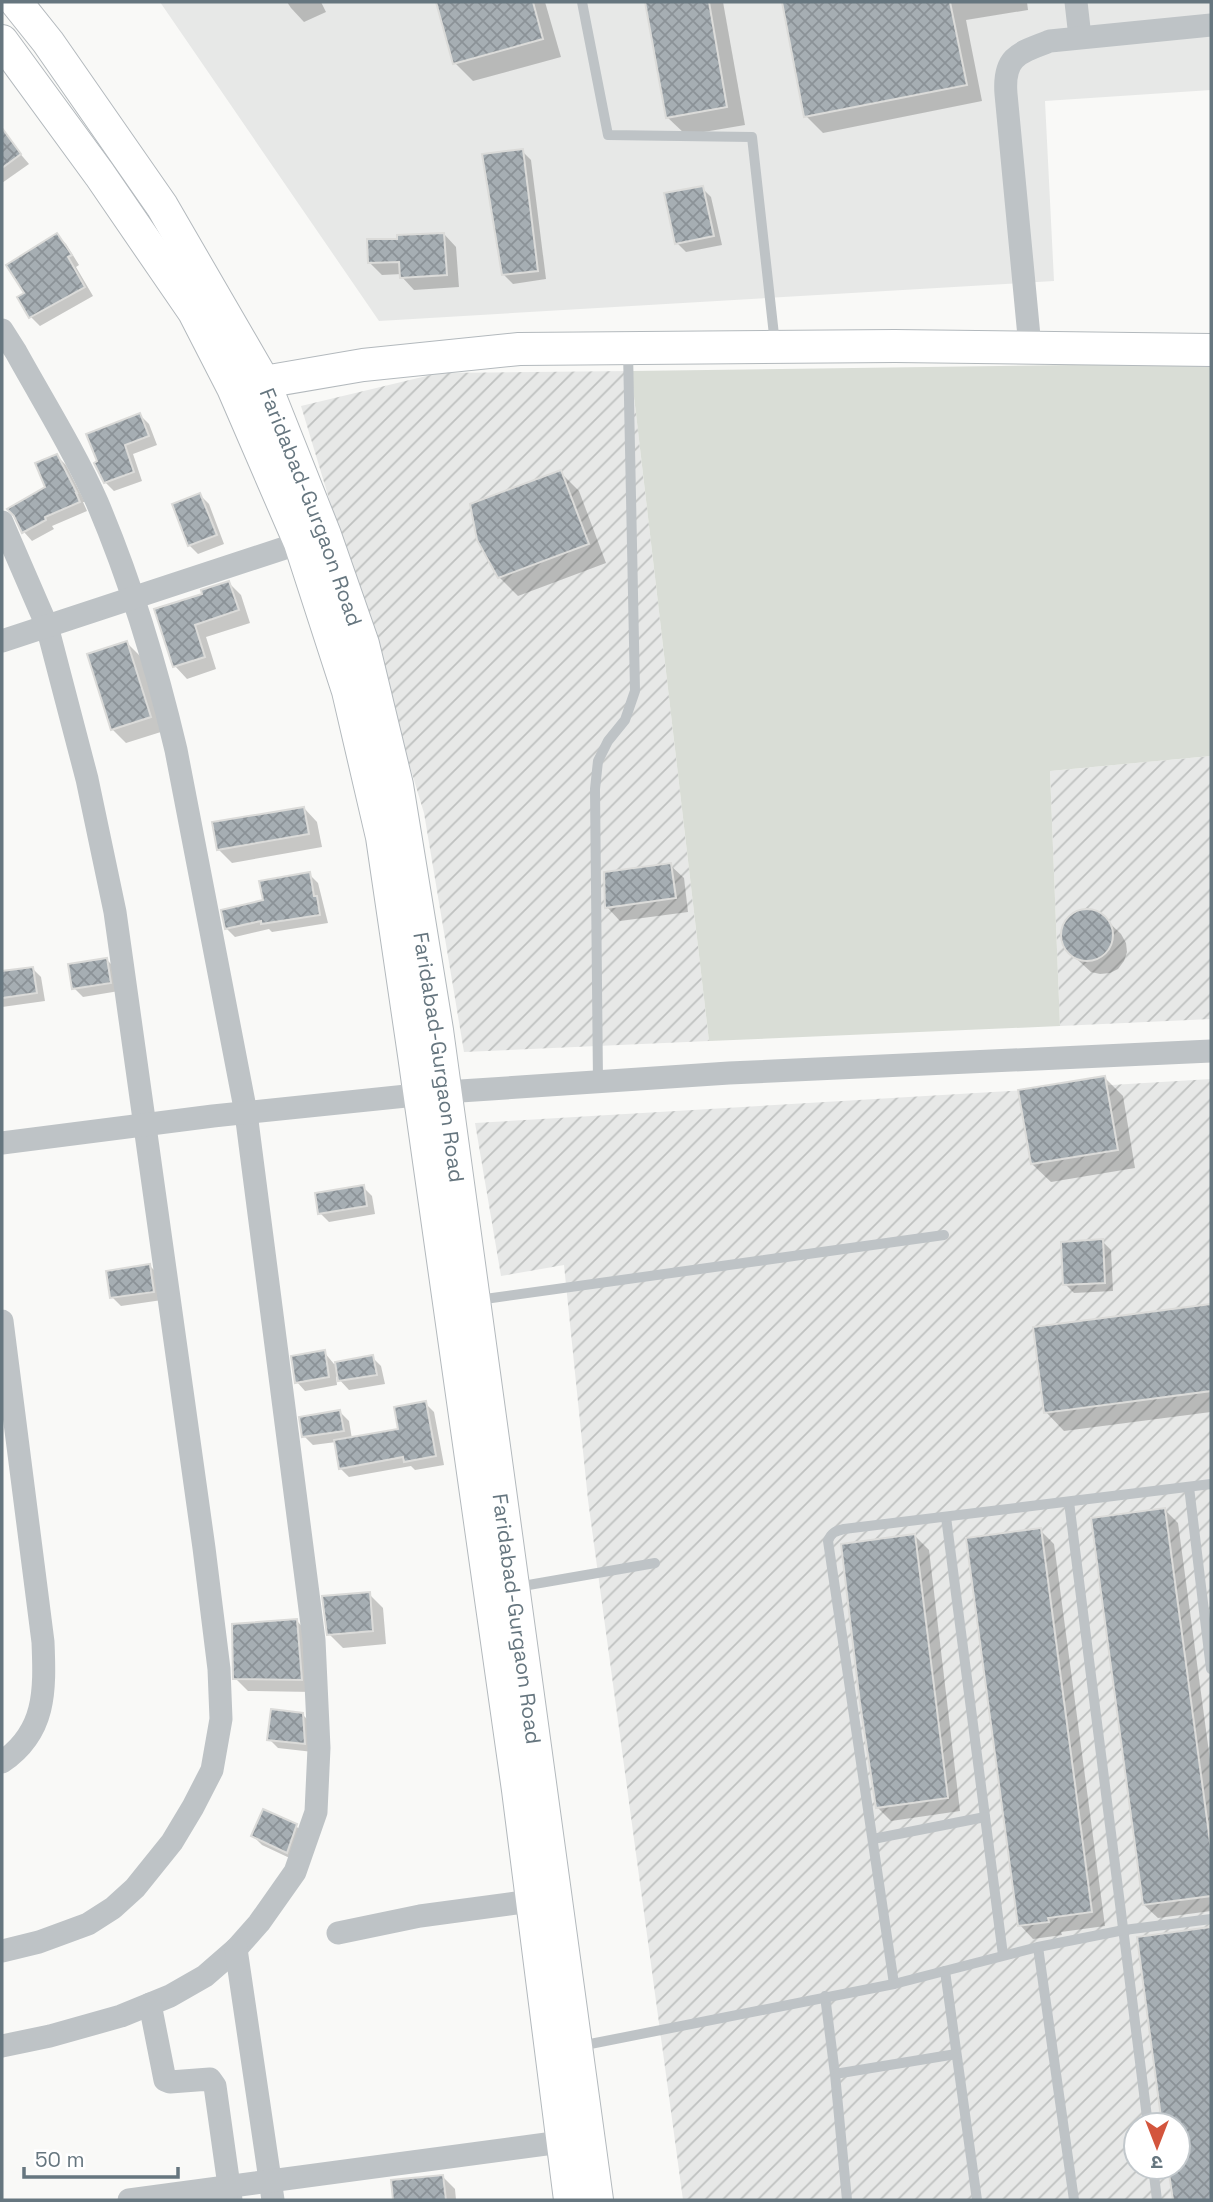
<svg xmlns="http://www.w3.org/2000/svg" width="1213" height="2202" viewBox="0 0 1213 2202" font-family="'Space Grotesk','Noto Sans Devanagari',sans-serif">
<defs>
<pattern id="industrial-furrows" width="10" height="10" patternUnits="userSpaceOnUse" patternTransform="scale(1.75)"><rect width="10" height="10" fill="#e7e8e7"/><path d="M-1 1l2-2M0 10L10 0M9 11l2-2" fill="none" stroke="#bfc1c0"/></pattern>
<pattern id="building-cross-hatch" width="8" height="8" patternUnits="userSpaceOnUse" patternTransform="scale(1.75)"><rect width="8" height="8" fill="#a6aeb3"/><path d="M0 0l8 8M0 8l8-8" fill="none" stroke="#8b9297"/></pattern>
</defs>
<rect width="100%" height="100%" fill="#f9f9f7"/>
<path fill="#e7e8e7" d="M 160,2 L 1211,2 L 1211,90 L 1045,101 L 1054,281 L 379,321 Z"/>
<g fill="url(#industrial-furrows)" fill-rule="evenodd">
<path d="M 631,371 L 709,1041 L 464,1052 L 424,813 L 301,406 L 439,373 Z"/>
<path d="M 1211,756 L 1211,1019 L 1060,1026 L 1050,771 Z"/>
<path d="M 1211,1079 L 1211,2200 L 683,2200 L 588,1500 L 564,1265 L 501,1276 L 475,1123 ZM 1136,2125 L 1178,2125 L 1178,2167 L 1136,2167 Z"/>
</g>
<path fill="#d9ddd6" d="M 1211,363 L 1211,756 L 1050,771 L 1060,1026 L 709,1041 L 631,371 Z"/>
<g fill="#0003">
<path d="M 287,2 L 321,2 L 326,12 L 304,22 L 291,8 Z"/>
<path d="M 437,2 L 545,2 L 561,57 L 473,81 L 455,63 Z"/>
<path d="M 647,2 L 723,2 L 745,125 L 686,135 L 667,117 Z"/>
<path d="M 783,2 L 1027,2 L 1028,10 L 966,20 L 982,101 L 823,133 L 806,116 Z"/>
<path d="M 5,136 L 29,164 L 2,183 L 2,138 Z"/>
<path d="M 522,151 L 531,160 L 546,279 L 513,284 L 504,275 Z"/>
<path d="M 702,188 L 711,197 L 722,245 L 686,252 L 677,243 Z"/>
<path d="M 444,234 L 456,247 L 459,287 L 414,290 L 402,277 L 402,274 L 382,275 L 369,262 L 399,240 Z"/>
<path d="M 57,235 L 66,244 L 79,265 L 76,267 L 93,296 L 40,326 L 31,317 L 19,297 L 26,293 Z"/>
<path d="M 140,415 L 149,424 L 157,445 L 133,454 L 142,481 L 114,491 L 105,482 Z"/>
<path d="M 57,456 L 66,465 L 85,502 L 83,502 L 87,511 L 52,526 L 54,529 L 32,541 L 24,532 L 48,488 Z"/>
<path d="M 560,472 L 579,491 L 606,563 L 518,596 L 499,577 Z"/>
<path d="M 200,495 L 209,504 L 224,544 L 198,554 L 189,545 Z"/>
<path d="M 229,583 L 241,595 L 250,623 L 206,637 L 216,669 L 187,679 L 175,666 L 204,595 Z"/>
<path d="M 127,643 L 141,657 L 164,731 L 126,743 L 112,729 Z"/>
<path d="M 304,808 L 317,822 L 322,847 L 232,863 L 218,849 Z"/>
<path d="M 670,865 L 684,878 L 688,912 L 620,921 L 607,907 Z"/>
<path d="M 309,874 L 318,883 L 328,923 L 272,932 L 269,929 L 235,937 L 226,928 Z"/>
<path d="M 1080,911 L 1090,911 L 1099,913 L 1121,934 L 1126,943 L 1127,952 L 1124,961 L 1118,969 L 1110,973 L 1100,974 L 1091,972 L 1068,951 L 1064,942 L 1063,933 L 1066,924 L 1072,916 Z"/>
<path d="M 107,960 L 116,969 L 119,991 L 83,997 L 74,988 Z"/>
<path d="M 32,968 L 41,977 L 45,1001 L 2,1007 L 2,973 Z"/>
<path d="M 1105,1078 L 1123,1096 L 1135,1168 L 1051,1182 L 1032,1164 Z"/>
<path d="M 363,1187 L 372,1196 L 375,1214 L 329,1222 L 320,1213 Z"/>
<path d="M 1102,1241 L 1111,1250 L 1113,1291 L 1074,1293 L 1065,1284 Z"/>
<path d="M 150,1266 L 159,1275 L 162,1300 L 121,1306 L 112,1297 Z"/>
<path d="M 1211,1306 L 1211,1412 L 1064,1431 L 1046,1412 L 1035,1328 Z"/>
<path d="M 324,1352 L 334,1364 L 372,1357 L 381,1366 L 385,1384 L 349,1390 L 336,1376 L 337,1385 L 305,1391 L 297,1382 Z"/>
<path d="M 425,1403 L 434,1412 L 444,1465 L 415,1470 L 411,1466 L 349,1477 L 340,1468 L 336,1442 L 313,1445 L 304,1436 L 340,1412 L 349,1421 L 352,1439 L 400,1431 Z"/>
<path d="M 1165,1510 L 1178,1523 L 1211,1767 L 1211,1911 L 1158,1918 L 1144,1905 Z"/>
<path d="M 1040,1530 L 1054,1544 L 1105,1926 L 1061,1932 L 1062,1935 L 1033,1939 L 1020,1925 Z"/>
<path d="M 915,1536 L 929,1550 L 960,1811 L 891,1821 L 877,1807 Z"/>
<path d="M 369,1594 L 383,1608 L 386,1644 L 343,1648 L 329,1634 Z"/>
<path d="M 297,1621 L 309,1634 L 313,1692 L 248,1691 L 235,1678 Z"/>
<path d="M 303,1715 L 312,1724 L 313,1752 L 278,1748 L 269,1739 Z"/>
<path d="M 296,1826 L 305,1835 L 296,1861 L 262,1845 L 253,1836 Z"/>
<path d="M 1211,1929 L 1211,2200 L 1174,2200 L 1170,2167 L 1178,2167 L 1178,2125 L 1164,2125 L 1139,1939 Z"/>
<path d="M 443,2177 L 455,2189 L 456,2200 L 395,2200 L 393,2182 Z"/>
</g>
<g fill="url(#building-cross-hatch)" stroke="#dbdbd9" stroke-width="2">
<path d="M 436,2 L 533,2 L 543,39 L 453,64 Z"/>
<path d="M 645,2 L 709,2 L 727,107 L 666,118 Z"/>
<path d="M 782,2 L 950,2 L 967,85 L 804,117 Z"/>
<path d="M 2,128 L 21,154 L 2,168 Z"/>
<path d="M 523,149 L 538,271 L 502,275 L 482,154 Z"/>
<path d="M 703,186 L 714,236 L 675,244 L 664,193 Z"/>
<path d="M 57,233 L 72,255 L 68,257 L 85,287 L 29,318 L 17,297 L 24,293 L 6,265 Z"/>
<path d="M 444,233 L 447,275 L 400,278 L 399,262 L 368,263 L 367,239 L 397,239 L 397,235 Z"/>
<path d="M 140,413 L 149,436 L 125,445 L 134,472 L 104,483 L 94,463 L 97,461 L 86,434 Z"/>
<path d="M 57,454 L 77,493 L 76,493 L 80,502 L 45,517 L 46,520 L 22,533 L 14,516 L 7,509 L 45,487 L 35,463 Z"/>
<path d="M 561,470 L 589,544 L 498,578 L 477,540 L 470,504 Z"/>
<path d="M 200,493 L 217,535 L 188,546 L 172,504 Z"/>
<path d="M 229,581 L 239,610 L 195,625 L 205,657 L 173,667 L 154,609 L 202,594 L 201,590 Z"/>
<path d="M 127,641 L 151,717 L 111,730 L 87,654 Z"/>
<path d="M 304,807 L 309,834 L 217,850 L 212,822 Z"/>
<path d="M 671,863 L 676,898 L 605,908 L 604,872 Z"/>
<path d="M 310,872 L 314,896 L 317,896 L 320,915 L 261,924 L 261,921 L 225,929 L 221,910 L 263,900 L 259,881 Z"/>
<circle cx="1087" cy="935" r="26"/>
<path d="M 107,958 L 111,983 L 72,989 L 68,964 Z"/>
<path d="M 33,967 L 37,993 L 2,998 L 2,971 Z"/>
<path d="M 1105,1076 L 1118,1150 L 1031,1164 L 1018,1090 Z"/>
<path d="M 364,1185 L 367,1206 L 318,1214 L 315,1193 Z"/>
<path d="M 1103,1239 L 1105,1283 L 1063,1285 L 1061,1242 Z"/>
<path d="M 150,1264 L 154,1292 L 110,1298 L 106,1271 Z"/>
<path d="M 1211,1304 L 1211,1391 L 1044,1413 L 1033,1327 Z"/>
<path d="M 325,1350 L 329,1377 L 295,1383 L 291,1356 Z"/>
<path d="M 373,1355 L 377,1375 L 338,1381 L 335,1362 Z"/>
<path d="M 426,1401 L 436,1456 L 404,1462 L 403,1457 L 339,1469 L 334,1440 L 398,1429 L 394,1407 Z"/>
<path d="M 340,1410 L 344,1431 L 302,1437 L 299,1417 Z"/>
<path d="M 1165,1508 L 1211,1849 L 1211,1896 L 1143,1905 L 1091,1518 Z"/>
<path d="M 1041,1528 L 1092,1912 L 1048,1918 L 1049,1922 L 1018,1926 L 966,1538 Z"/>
<path d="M 915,1534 L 948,1798 L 876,1808 L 860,1703 L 841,1544 Z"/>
<path d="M 370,1592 L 373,1631 L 327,1635 L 322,1596 Z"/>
<path d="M 297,1619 L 302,1680 L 233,1679 L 232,1624 Z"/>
<path d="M 271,1709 L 303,1713 L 305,1744 L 267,1740 Z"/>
<path d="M 263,1809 L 297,1824 L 287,1853 L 251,1836 Z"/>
<path d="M 1211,1927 L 1211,2200 L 1173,2200 L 1168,2167 L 1178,2167 L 1178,2125 L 1162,2125 L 1137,1937 Z"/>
<path d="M 443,2175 L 446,2200 L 393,2200 L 391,2180 Z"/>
</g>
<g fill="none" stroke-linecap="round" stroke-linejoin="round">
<defs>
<g id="secondary">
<path id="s1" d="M 16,2 L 48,42 L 162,206 L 264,382 L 325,535 L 363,644 L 397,785 L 437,1030 L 597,2200"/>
<path d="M 2,41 L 100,175 L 194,312 L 233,388 L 300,543 L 348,691 L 382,837 L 414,1055 L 518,1790 L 570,2200"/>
<path d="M 246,385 L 363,365 L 519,349 L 895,346 L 1211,350"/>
</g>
</defs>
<use href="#secondary" stroke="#b3b9bd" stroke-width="34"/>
<g stroke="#bec3c6" stroke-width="10">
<path d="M 582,2 L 608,135 L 752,137 L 775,344"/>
<path d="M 598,1082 L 595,789 L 598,761 L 608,741 L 625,720 L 635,691 L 628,351"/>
<path d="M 478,1300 L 944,1235"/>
<path d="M 1189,1487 L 1211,1669"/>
<path d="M 1069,1502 L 1148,2125"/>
<path d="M 946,1517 L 1003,1955"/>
<path d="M 517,1587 L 655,1563"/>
<path d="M 873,1839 L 985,1817"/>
<path d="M 1038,1947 L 1074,2200"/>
<path d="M 945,1971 L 977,2200"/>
<path d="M 894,1984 L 828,1541 C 831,1533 835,1531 844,1529 L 1211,1484"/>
<path d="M 825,1996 L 835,2074 L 847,2200"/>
<path d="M 580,2046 L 894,1984 L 1038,1947 L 1124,1930 L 1211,1919"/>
<path d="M 835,2074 L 956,2054"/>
<path d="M 1153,2167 L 1157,2200"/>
</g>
<g stroke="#bec3c6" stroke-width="23">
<path d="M 1076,2 L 1080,37"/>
<path d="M 2,330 L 16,352 C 43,401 74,450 97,502 C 131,582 156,665 176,750 L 246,1113 L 314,1640 L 319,1748 L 316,1812 L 295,1872 L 259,1923 L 236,1949 L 205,1976 L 170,1996 L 121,2016 L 50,2036 L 2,2046"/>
<path d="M 1030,347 L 1006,94 C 1003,57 1018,53 1050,41 L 1211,25"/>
<path d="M 2,522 L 47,626 L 87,779 L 115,912 L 204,1548 L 219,1669 L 221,1719 L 212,1770 L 193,1807 L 172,1842 L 135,1888 L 113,1908 L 88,1924 L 39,1942 L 2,1951"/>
<path d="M 2,641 L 300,543"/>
<path d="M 2,1143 L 213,1116 L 445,1092 L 729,1073 L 1211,1051"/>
<path d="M 2,1321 L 43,1642 C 45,1691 46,1732 2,1762"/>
<path d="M 338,1933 L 420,1916 L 531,1901"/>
<path d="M 236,1949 L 273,2200"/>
<path d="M 150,2004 L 165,2080 L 170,2082 L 210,2079 L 215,2086 L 231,2200"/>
<path d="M 129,2200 L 576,2140"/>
</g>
<use href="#secondary" stroke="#fff" stroke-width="32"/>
</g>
<g text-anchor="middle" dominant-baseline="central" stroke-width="7" stroke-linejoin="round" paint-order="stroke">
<g font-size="21" fill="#66767f" stroke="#fff">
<text stroke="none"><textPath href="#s1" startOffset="588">Faridabad-Gurgaon Road</textPath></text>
<text stroke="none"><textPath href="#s1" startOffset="1155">Faridabad-Gurgaon Road</textPath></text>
<text stroke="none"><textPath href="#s1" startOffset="1722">Faridabad-Gurgaon Road</textPath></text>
</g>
</g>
<rect width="1213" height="2202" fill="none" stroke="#66767f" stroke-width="7"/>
<g transform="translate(1157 2146) rotate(180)"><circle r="33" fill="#ffffff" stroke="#c2c8cc" stroke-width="2"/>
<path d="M0-5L12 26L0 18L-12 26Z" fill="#d3553d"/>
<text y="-10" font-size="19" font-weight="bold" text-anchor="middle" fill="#66767f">उ</text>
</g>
<path d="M24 2167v10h154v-10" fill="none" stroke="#66767f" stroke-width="3.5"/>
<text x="35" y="2167" font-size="21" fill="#66767f" stroke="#ffffff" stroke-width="5" paint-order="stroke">50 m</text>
</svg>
